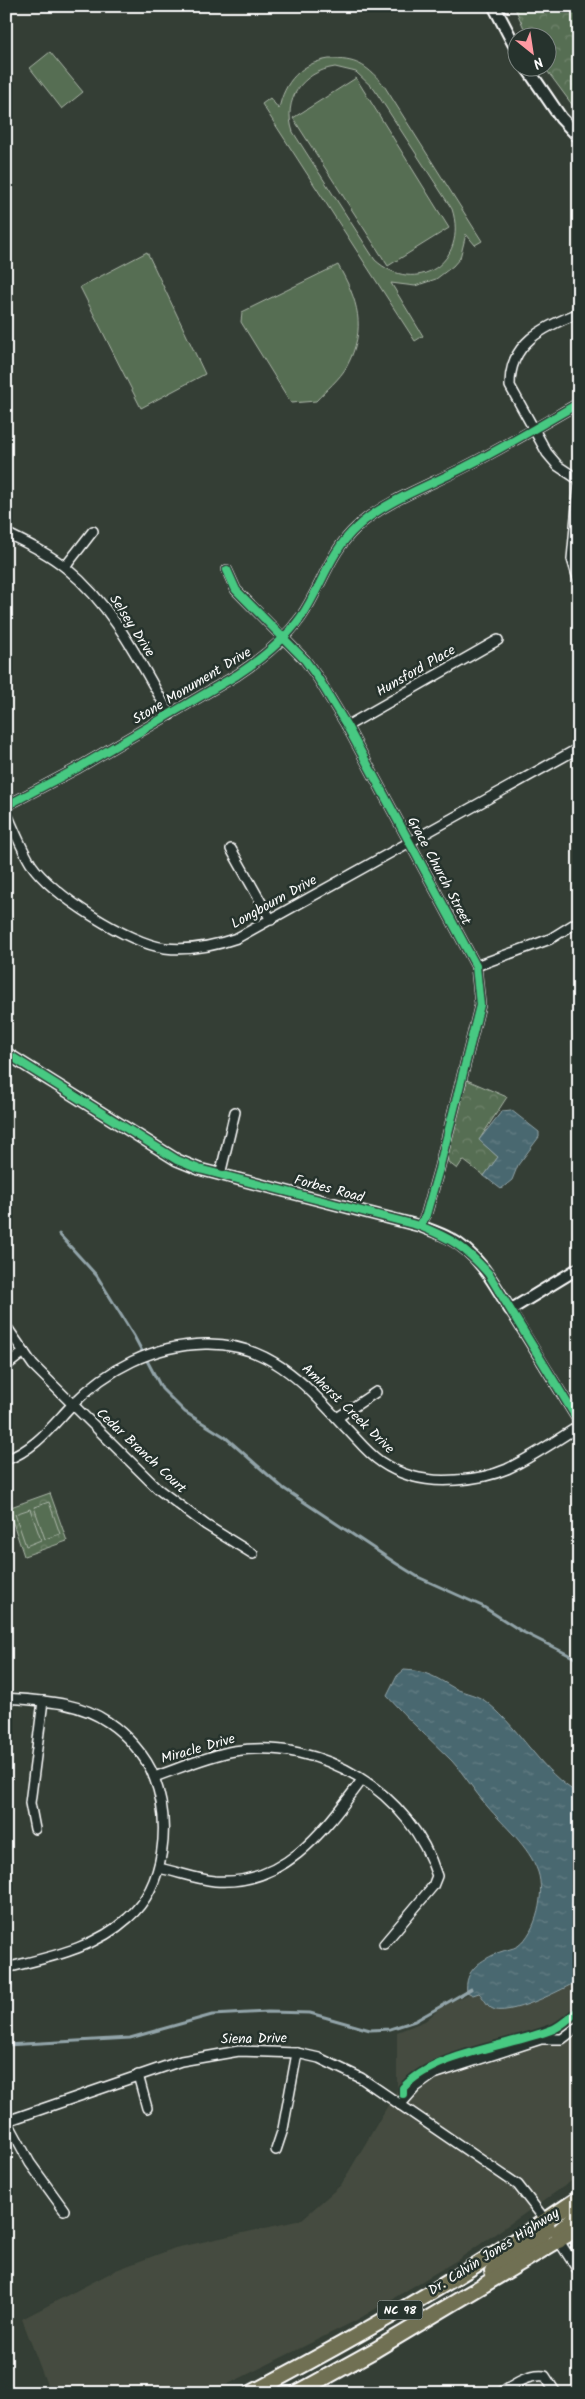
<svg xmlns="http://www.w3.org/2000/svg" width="585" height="2399" viewBox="0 0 585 2399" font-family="Kalam,sans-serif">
<defs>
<pattern id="forest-crowns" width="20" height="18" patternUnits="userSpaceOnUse" patternTransform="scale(1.25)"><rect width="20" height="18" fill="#576e53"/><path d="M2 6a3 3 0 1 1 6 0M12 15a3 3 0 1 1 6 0" fill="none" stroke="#70846d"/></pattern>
<pattern id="water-ripples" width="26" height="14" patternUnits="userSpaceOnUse" patternTransform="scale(1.25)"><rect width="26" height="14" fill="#4a6870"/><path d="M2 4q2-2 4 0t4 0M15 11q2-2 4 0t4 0" fill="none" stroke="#657f85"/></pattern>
</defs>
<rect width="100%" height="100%" fill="#343e35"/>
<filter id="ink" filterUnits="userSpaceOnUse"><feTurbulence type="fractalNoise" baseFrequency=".02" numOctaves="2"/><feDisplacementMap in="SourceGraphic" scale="10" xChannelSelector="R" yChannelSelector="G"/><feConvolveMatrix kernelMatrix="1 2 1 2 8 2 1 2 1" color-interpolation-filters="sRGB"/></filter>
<g filter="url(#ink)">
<path fill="#444b3f" d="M 579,1980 L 579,2176 L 459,2259 L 357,2320 L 210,2393 L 50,2393 L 22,2319 L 116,2270 L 175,2248 L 301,2220 L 341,2185 L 397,2090 L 397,2032 L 425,2021 L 443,2006 L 475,1991 L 499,2010 L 529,2004 L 552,1995 Z"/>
<g fill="url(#forest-crowns)" stroke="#abb6a9">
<path d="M 514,6 L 579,6 L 579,114 L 545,68 L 548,68 L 548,38 L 528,37 Z"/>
<path d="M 467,1080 L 507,1097 L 479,1140 L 498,1157 L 484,1176 L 463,1160 L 457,1169 L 448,1162 L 447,1155 Z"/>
<path d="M 50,1493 L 67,1541 L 24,1556 L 8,1508 Z"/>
</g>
<g fill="#576e53" stroke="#abb6a9" fill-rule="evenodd">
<path d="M 50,52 L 83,92 L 62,109 L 30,68 Z"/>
<path d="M 329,59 C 356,59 365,64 383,84 L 482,241 L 475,245 L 466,234 L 460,258 L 453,266 L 436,279 L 415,286 L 391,283 L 423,336 L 415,341 L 262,104 L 270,98 L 279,109 C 284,82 301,63 329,59 ZM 335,67 L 356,72 L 374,89 L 452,209 C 469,262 416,297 375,260 L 293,132 C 282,100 302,72 335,67 Z"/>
<path d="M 356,78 L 449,228 L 388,266 L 293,118 Z"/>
<path d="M 147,252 L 205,374 L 141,408 L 80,287 Z"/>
<path d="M 338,265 C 358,300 367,328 347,366 C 340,379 326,390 316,401 L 291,403 L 241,322 L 242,312 Z"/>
<path d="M 49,1502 L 60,1534 L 45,1539 L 34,1507 Z"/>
<path d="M 30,1509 L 41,1540 L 26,1546 L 15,1514 Z"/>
</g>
<g fill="url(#water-ripples)" stroke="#92a4a9">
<path d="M 511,1110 L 539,1132 L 539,1137 L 518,1165 L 512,1180 L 501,1189 L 484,1176 L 498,1157 L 479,1140 L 502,1111 Z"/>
<path d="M 404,1670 C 427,1671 435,1677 454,1688 C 466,1694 478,1694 489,1704 C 522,1731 541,1772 579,1794 L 579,1980 C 564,1989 506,2019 491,2008 C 487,2005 483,1997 479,1993 L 473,1995 L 467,1992 C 464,1970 481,1960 500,1952 C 505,1950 513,1949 518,1946 C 537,1932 545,1893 538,1872 C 529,1846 504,1826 487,1806 C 474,1791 465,1775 452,1761 C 430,1739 407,1719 387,1696 L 397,1676 Z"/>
</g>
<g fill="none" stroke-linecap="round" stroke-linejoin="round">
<g stroke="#92a4a9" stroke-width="3">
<path d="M 59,1234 L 97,1276 L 134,1336 L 162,1389 L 185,1412 L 225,1437 L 283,1488 L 397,1564 L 418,1577 L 482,1606 L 521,1631 L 579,1660"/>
<path d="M 6,2045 L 130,2038 L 212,2015 L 268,2012 L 310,2013 L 370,2030 L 390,2029 L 415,2021 L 471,1989"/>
</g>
<defs>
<g id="minor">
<path d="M 579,313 C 543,327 509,343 510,386 L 547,453 L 558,466 L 579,480"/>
<path d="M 579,484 L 572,559 L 579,582"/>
<path d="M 6,533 C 26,543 48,553 66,568 C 114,607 140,662 170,715"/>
<path d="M 65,567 L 93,531"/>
<path d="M 227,570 L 236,590 L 305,660 L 318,678 L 347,726 L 476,966 L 480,1005 L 439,1169 L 426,1215 L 420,1226"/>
<path d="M 347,726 L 498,640"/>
<path d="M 6,806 L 76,769 L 237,675 C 261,659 284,641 301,617 C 321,588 330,551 357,527 C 381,503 432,484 463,468 C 503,448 541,425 579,403"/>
<path d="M 6,812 C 14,829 21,848 31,864 C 52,895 128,943 165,948 C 190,951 214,946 237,938 L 579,748"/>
<path d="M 231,849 L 271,920"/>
<path d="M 476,966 L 550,939 L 579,921"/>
<path d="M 220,1175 L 235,1112"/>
<path d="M 510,1310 L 579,1422"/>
<path d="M 6,1326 L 33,1365 L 158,1489 L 206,1525 L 253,1554"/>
<path d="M 6,1366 L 24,1352"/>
<path d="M 337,1418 L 376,1392"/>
<path d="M 6,1460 C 35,1449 51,1427 72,1405 C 107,1369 153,1345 205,1344 C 269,1342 306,1385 346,1428 C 357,1439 367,1453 381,1462 C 403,1477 430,1482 456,1480 C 474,1479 491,1476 507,1469 C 532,1457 556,1441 579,1426"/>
<path d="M 6,1698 C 41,1701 78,1701 108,1722 C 126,1734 147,1757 154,1777 C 171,1822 166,1885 128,1918 C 94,1949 49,1957 6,1968"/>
<path d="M 154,1777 C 180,1768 207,1756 234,1751 C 321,1737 411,1792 437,1876 L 433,1886 L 384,1944"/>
<path d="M 35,1829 L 30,1803 L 43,1701"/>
<path d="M 159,1868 C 178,1872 196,1879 215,1881 C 286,1886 325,1829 362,1780"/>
<path d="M 138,2075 L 147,2108"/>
<path d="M 400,2105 L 416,2087 L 434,2074 L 541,2039 L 562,2039 L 579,2026"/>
<path d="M 6,2119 L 30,2163 L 64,2210"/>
<path d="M 7,2121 L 181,2061 L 239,2051 L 297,2053 L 319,2058 L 361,2078 L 518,2185 L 546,2221"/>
<path d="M 276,2150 L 283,2129 L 297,2053"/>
<path d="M 559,2241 L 579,2272"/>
<path d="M 500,2393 C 514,2384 528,2374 545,2376 L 556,2393"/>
</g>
<path id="tertiary" d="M 6,1053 L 177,1160 L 199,1169 L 420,1226 C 430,1230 440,1233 449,1238 C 478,1253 494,1283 510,1310 L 579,1268"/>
<g id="secondary">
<path d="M 494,6 L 518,52"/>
<path d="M 527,68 L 561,118 L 579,137"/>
</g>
<g id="trunk">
<path d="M 559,2241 L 558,2232 L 579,2213"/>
<path d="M 579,2244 L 579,2255"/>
<path d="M 492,2271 L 540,2238 L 548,2228 L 546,2221"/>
<path d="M 251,2393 C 363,2334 474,2270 579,2198"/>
<path d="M 297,2393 L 375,2350 L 579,2228"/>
</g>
</defs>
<use href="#minor" stroke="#fff" stroke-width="12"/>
<use href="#tertiary" stroke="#fff" stroke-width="14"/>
<use href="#secondary" stroke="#fff" stroke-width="15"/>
<use href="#trunk" stroke="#fff" stroke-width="18"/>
<use href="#minor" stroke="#26332d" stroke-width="9"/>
<use href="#tertiary" stroke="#26332d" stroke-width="10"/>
<use href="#secondary" stroke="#26332d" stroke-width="11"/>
<use href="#trunk" stroke="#706f52" stroke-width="14"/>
<defs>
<g id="cycleway">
<path d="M 227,570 L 236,590 L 305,660 L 318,678 L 347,726 L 476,966 L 480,1005 L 439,1169 L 426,1215 L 420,1226"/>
<path d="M 6,806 L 76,769 L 237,675 C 261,659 284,641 301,617 C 321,588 330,551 357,527 C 381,503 432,484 463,468 C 503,448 541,425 579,403"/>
<path d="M 6,1053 L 177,1160 L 199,1169 L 420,1226 C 452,1239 464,1246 488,1273 L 579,1422"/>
<path d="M 403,2094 L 403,2088 C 434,2053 509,2046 551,2030 C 561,2027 570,2017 579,2010"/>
</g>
</defs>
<use href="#cycleway" stroke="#26332d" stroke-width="11"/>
<use href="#cycleway" stroke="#46c982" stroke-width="8"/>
</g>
</g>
<g text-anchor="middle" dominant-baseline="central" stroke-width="5" stroke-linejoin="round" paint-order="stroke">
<rect fill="#26332d" stroke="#bec2c0" stroke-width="1" x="377.5" y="2300.5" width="45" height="19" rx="4"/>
<g font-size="12" font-weight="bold" fill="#fff">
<text x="400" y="2310">NC 98</text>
</g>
<g font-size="14" fill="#fff" stroke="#26332d">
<text transform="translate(132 626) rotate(57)">Selsey Drive</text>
<text transform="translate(416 671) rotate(-30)">Hunsford Place</text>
<text transform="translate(192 686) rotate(-31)">Stone Monument Drive</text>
<text transform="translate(439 871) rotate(62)">Grace Church Street</text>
<text transform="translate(274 902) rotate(-29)">Longbourn Drive</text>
<text transform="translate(329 1189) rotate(15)">Forbes Road</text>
<text transform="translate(348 1409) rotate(44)">Amherst Creek Drive</text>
<text transform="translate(141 1451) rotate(43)">Cedar Branch Court</text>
<text transform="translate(198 1749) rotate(-16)">Miracle Drive</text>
<text transform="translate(254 2039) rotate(-1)">Siena Drive</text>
<text transform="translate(494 2252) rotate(-32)">Dr. Calvin Jones Highway</text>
</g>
</g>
<rect width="585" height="2399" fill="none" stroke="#26332d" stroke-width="25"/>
<rect x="12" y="12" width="560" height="2374" fill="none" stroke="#fff" stroke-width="2" filter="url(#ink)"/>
<g transform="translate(532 52) rotate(150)"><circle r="24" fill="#26332d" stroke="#7d8581"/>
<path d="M0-4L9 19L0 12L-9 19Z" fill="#ff9aa2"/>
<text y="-8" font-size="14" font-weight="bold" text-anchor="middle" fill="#ffffff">N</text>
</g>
</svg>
